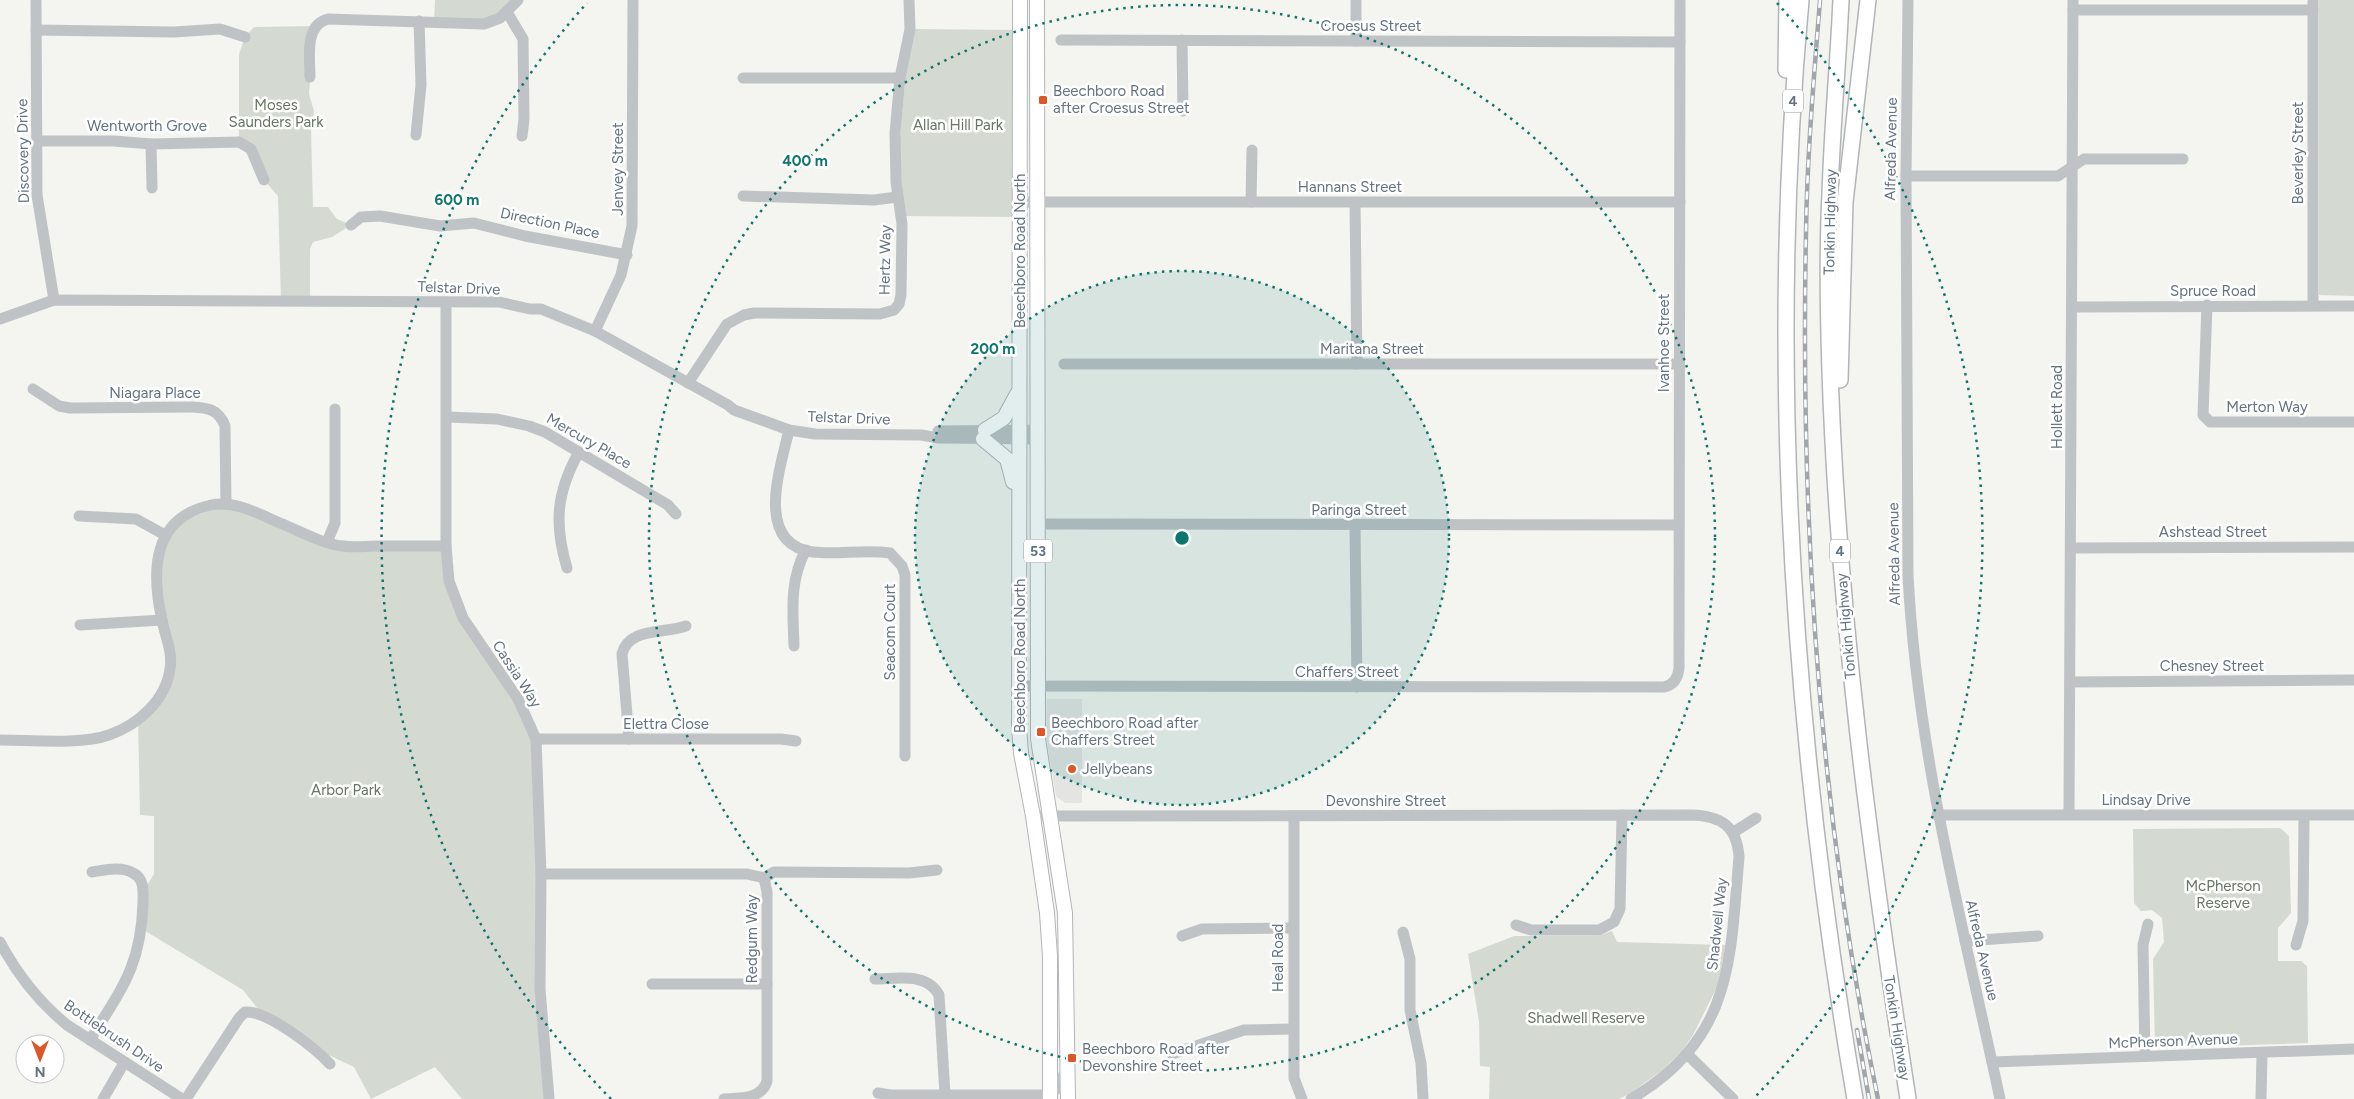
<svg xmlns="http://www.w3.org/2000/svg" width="2354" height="1099" viewBox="0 0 2354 1099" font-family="Figtree,sans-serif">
<rect width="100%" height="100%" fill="#f4f4f0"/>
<path fill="#e4e5e3" d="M 1047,699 L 1082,699 L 1082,803 L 1065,803 L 1056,796 L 1046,736 Z"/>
<g fill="#d4dad1">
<path d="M 435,0 L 518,0 L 500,18 L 434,22 Z"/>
<path d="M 2319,0 L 2354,0 L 2354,296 L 2319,295 Z"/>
<path d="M 314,26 L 309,94 L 314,111 L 311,130 L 313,207 L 328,207 L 337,219 L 351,225 L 332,237 L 313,242 L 310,249 L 310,301 L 281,301 L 278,196 L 264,180 L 239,142 L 239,54 L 245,37 L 254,27 Z"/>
<path d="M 910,29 L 1020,30 L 1020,217 L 901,216 L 896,182 Z"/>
<path d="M 226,504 L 327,542 L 446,546 L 452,592 L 532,727 L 549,1099 L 462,1099 L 435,1067 L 371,1099 L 354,1067 L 316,1049 L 261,1013 L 243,990 L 142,929 L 143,892 L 154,874 L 154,816 L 140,815 L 138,719 L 168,678 L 156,575 L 174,524 Z"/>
<path d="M 2280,828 L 2289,836 L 2291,913 L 2278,928 L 2278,961 L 2301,961 L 2307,966 L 2308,1043 L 2155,1048 L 2153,959 L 2164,942 L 2162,918 L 2152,910 L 2141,911 L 2134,903 L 2133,829 Z"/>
<path d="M 1612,931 L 1617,942 L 1726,945 L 1717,987 L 1693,1035 L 1682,1051 L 1661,1071 L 1629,1094 L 1619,1099 L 1489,1099 L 1490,1067 L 1480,1066 L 1479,1022 L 1468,954 L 1514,936 L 1598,936 Z"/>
</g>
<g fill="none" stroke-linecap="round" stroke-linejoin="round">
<defs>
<g id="major">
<path d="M 1020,0 L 1019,728 L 1021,753 L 1033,816 L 1047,913 L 1050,956 L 1050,1099"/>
<path d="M 1037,0 L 1038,739 L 1065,913 L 1068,1099"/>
<path d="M 985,430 L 1004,418 L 1017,394"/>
<path d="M 983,439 L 1007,459 L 1013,482"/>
</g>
<g id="highway">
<path d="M 1801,0 C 1767,366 1793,737 1855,1099"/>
<path d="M 1841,0 C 1838,65 1832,129 1830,194 C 1827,253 1828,312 1830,371 C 1838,616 1871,857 1908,1099"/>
<path d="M 1786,70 L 1787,0"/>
<path d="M 1840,380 L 1845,202 L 1868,0"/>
</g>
</defs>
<use href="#major" stroke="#b2b6ba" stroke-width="16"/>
<use href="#highway" stroke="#b2b5b8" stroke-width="18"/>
<g stroke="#bfc3c6" stroke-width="11">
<path d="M 36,0 L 37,195 L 54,300"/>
<path d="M 1908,0 L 1906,176 L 1908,575 C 1917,754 1963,925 2000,1099"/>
<path d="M 2313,0 L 2313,305"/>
<path d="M 2073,10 L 2313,10"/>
<path d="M 507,12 L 523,39 L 524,119 L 522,136"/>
<path d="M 36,30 L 174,32 L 220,29 L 245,37"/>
<path d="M 1061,40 L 1680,42"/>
<path d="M 1182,40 L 1183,111"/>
<path d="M 1356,41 L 1356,0"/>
<path d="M 310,77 C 310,58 304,25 328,19 L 484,24 L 500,18 L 518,0"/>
<path d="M 743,78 L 900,78"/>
<path d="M 416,135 L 421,85 L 419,21"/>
<path d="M 37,141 L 114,141 L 151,144 L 239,142 L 251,149 L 264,180"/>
<path d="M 151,144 L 152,188"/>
<path d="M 1906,176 L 2058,176 L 2084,159 L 2183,159"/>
<path d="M 743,196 L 874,200 L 897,197"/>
<path d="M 1020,202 L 1680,202"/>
<path d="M 1251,202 L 1252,150"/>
<path d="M 1355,203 L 1357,364"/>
<path d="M 351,225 L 361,217 L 380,216 L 440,226 L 474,223 L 525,236 L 627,255"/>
<path d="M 446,302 L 446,546 L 449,581 L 463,618 L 518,699 L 536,739 L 541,874 L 540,989 L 549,1099"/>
<path d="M 2207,305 L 2203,415 L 2210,422 L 2354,422"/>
<path d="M 2072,307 L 2354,306"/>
<path d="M 0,319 L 54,300 L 499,302 L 530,309 L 541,309 L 595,331 L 728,405 L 734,410 L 789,430 L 815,434 L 921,435 L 939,438 L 1037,439"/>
<path d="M 595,331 L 621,275 L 632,226 L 633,0"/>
<path d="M 1064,364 L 1679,364"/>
<path d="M 688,383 L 727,324 L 744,315 L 754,313 L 880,314 L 894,310 L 899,304 L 901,295 L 902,224 L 896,182 L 895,133 L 900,78 L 910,29 L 909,0"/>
<path d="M 33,389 L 59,406 L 70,408 L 190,407 C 207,408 218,408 225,426 L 226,504"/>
<path d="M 447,417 L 497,419 L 529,426 L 545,432 L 668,505 L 676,514"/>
<path d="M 789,430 C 781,466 753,544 813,552 C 838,555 865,549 890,553 L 902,566 L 905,575 L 905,756"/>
<path d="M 938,431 L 1037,430"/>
<path d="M 79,516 L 136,519 L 165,535"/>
<path d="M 1038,524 L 1679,525"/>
<path d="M 1355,525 L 1357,687"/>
<path d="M 327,542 L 335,523 L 335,409"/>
<path d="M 2071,548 L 2354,547"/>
<path d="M 567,568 C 554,524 556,493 579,452"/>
<path d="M 80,625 L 162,620"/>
<path d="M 794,646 C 793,613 789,580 806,550"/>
<path d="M 2070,682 L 2354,680"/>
<path d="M 1020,686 L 1664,687 C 1674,685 1678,678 1679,668 L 1680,0"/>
<path d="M 536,739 L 781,739 L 796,741"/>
<path d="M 629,739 L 622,654 C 629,627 664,634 686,626"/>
<path d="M 0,740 C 31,740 81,745 109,735 C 138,725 166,700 170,669 C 173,652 165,636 162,620 C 151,571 152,518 211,505 C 235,500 259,514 280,523 C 300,531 322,544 343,546 C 354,548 367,546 378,546 C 400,546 423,546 446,546"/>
<path d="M 2069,814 L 2073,0"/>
<path d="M 1937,815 L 2354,815"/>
<path d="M 1033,816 L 1692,815 C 1721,816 1737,826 1739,857 C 1730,962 1733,1038 1631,1099"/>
<path d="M 1294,816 L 1294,1078 L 1302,1099"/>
<path d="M 1734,832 L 1756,818"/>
<path d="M 541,874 L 747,874 L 764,878 L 767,892 L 767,1081 C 762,1099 741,1098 724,1099"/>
<path d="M 764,878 L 774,872 L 909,873 L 937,870"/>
<path d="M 1516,925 L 1531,930 L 1599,930 L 1614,922 L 1620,909 L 1622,815"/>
<path d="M 1403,932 L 1410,959 L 1410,1010 L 1421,1063 L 1423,1099"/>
<path d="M 1182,936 L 1202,929 L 1293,928"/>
<path d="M 1965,941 L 2038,936"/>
<path d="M 0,942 C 17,974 39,1002 67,1025 L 182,1099"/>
<path d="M 2296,945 L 2303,921 L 2304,816"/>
<path d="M 875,979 C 897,979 927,972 939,995 L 945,1095"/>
<path d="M 652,984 L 767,984"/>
<path d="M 90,1040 C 122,988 141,966 143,903 C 143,892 145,879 133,873 C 121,866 105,870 92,872"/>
<path d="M 1172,1054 L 1244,1030 L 1293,1029"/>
<path d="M 1687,1054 L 1733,1099"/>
<path d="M 2145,1056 L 2143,945 L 2148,924"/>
<path d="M 1992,1062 L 2354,1049"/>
<path d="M 878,1093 L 890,1095 L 1050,1095"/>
<path d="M 1050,1095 L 1058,1087 L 1066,1070"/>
<path d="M 103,1099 L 124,1063"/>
<path d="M 186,1099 L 239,1018 L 245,1012 C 267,1010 315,1048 330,1064"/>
<path d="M 2261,1099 L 2262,1054"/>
</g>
<use href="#major" stroke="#fff" stroke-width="14"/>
<use href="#highway" stroke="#fff" stroke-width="15"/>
<defs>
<g id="rail">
<path d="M 1820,0 C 1814,77 1807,155 1806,233 C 1800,522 1819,815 1878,1099"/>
<path d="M 1857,1030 L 1869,1099"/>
</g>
</defs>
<use href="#rail" stroke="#a0a6ab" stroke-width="4.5"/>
<use href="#rail" stroke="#fff" stroke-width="2.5" stroke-dasharray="8" stroke-linecap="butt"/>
</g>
<circle cx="1182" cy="538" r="267" fill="#0f766e" fill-opacity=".12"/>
<g fill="none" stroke="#0f766e" stroke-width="2.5" stroke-dasharray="2.5 5">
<circle cx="1182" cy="538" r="267"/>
<circle cx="1182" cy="538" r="533"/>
<path d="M611 1099A800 800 0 0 1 587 3M1777 3A800 800 0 0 1 1753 1099"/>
</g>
<g fill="#dc5628" stroke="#fff" stroke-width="2">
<rect x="1038" y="95" width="10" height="10" rx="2.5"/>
<rect x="1036" y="727" width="10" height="10" rx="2.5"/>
<circle cx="1072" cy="769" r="5"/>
<rect x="1067" y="1053" width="10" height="10" rx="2.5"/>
</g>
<g text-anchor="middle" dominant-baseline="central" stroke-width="5" stroke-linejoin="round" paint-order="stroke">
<g fill="#fff" stroke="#929da6" stroke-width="1">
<rect x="1783" y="89.5" width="20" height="23" rx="4"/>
<rect x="1024" y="539.5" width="28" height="23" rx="4"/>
<rect x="1830" y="539.5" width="20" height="23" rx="4"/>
</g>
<g font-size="14" font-weight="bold" fill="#647380">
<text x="1793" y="101">4</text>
<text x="1038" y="551">53</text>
<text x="1840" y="551">4</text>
</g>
<g font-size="15" fill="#647380" stroke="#fff">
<text x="1371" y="26">Croesus Street</text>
<text x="147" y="126">Wentworth Grove</text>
<text transform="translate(1891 149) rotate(-89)">Alfreda Avenue</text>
<text transform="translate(23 151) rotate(-91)">Discovery Drive</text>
<text transform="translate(2298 153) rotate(-90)">Beverley Street</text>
<text transform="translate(618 169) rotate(-90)">Jenvey Street</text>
<text x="1350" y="187">Hannans Street</text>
<text transform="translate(1830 222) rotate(-89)">Tonkin Highway</text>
<text transform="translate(550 223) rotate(12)">Direction Place</text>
<text transform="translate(1020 251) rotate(-90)">Beechboro Road North</text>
<text transform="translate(885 260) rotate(-89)">Hertz Way</text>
<text transform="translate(459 288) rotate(2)">Telstar Drive</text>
<text x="2213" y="291">Spruce Road</text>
<text transform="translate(1664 343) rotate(-90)">Ivanhoe Street</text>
<text x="1372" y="349">Maritana Street</text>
<text x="155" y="393">Niagara Place</text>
<text transform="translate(2057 407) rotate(-90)">Hollett Road</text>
<text x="2267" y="407">Merton Way</text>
<text transform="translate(849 418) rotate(2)">Telstar Drive</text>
<text transform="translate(589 441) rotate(30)">Mercury Place</text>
<text x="1359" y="510">Paringa Street</text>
<text x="2213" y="532">Ashstead Street</text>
<text transform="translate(1894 554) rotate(-91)">Alfreda Avenue</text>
<text transform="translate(1846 626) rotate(-95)">Tonkin Highway</text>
<text transform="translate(890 632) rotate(-90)">Seacom Court</text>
<text transform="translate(1020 656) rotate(-90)">Beechboro Road North</text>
<text x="2212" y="666">Chesney Street</text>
<text x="1347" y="672">Chaffers Street</text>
<text transform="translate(517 674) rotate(57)">Cassia Way</text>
<text x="666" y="724">Elettra Close</text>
<text x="2146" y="800">Lindsay Drive</text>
<text x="1386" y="801">Devonshire Street</text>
<text transform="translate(1717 924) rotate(-84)">Shadwell Way</text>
<text transform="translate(752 939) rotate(-90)">Redgum Way</text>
<text transform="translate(1982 950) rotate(77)">Alfreda Avenue</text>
<text transform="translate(1278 958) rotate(-90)">Heal Road</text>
<text transform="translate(1897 1028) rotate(81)">Tonkin Highway</text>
<text transform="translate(114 1036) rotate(34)">Bottlebrush Drive</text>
<text transform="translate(2173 1041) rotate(-2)">McPherson Avenue</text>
</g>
<g font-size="15" fill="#647380" stroke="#fff" text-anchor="start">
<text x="1053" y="91">Beechboro Road<tspan x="1053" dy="17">after Croesus Street</tspan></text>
<text x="1051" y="723">Beechboro Road after<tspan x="1051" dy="17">Chaffers Street</tspan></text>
<text x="1082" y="769">Jellybeans</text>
<text x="1082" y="1049">Beechboro Road after<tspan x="1082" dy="17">Devonshire Street</tspan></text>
</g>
<g font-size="15" fill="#667762" stroke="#fff">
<text x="276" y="105">Moses<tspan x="276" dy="17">Saunders Park</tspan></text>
<text x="958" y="125">Allan Hill Park</text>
<text x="346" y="790">Arbor Park</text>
<text x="2223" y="886">McPherson<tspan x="2223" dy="17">Reserve</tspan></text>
<text x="1586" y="1018">Shadwell Reserve</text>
</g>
</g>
<circle cx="1182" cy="538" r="8" fill="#0f766e" stroke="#fff" stroke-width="2.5"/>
<g font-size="15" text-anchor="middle" font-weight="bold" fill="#0f766e" stroke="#fff" stroke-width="5" stroke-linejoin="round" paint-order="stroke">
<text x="805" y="166">400 m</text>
<text x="457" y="205">600 m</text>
<text x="993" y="354">200 m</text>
</g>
<g transform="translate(40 1059) rotate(180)"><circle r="24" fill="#ffffff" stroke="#c1c7cc"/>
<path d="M0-4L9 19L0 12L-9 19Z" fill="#dc5628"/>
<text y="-8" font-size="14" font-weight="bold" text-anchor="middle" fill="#647380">N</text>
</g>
</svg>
